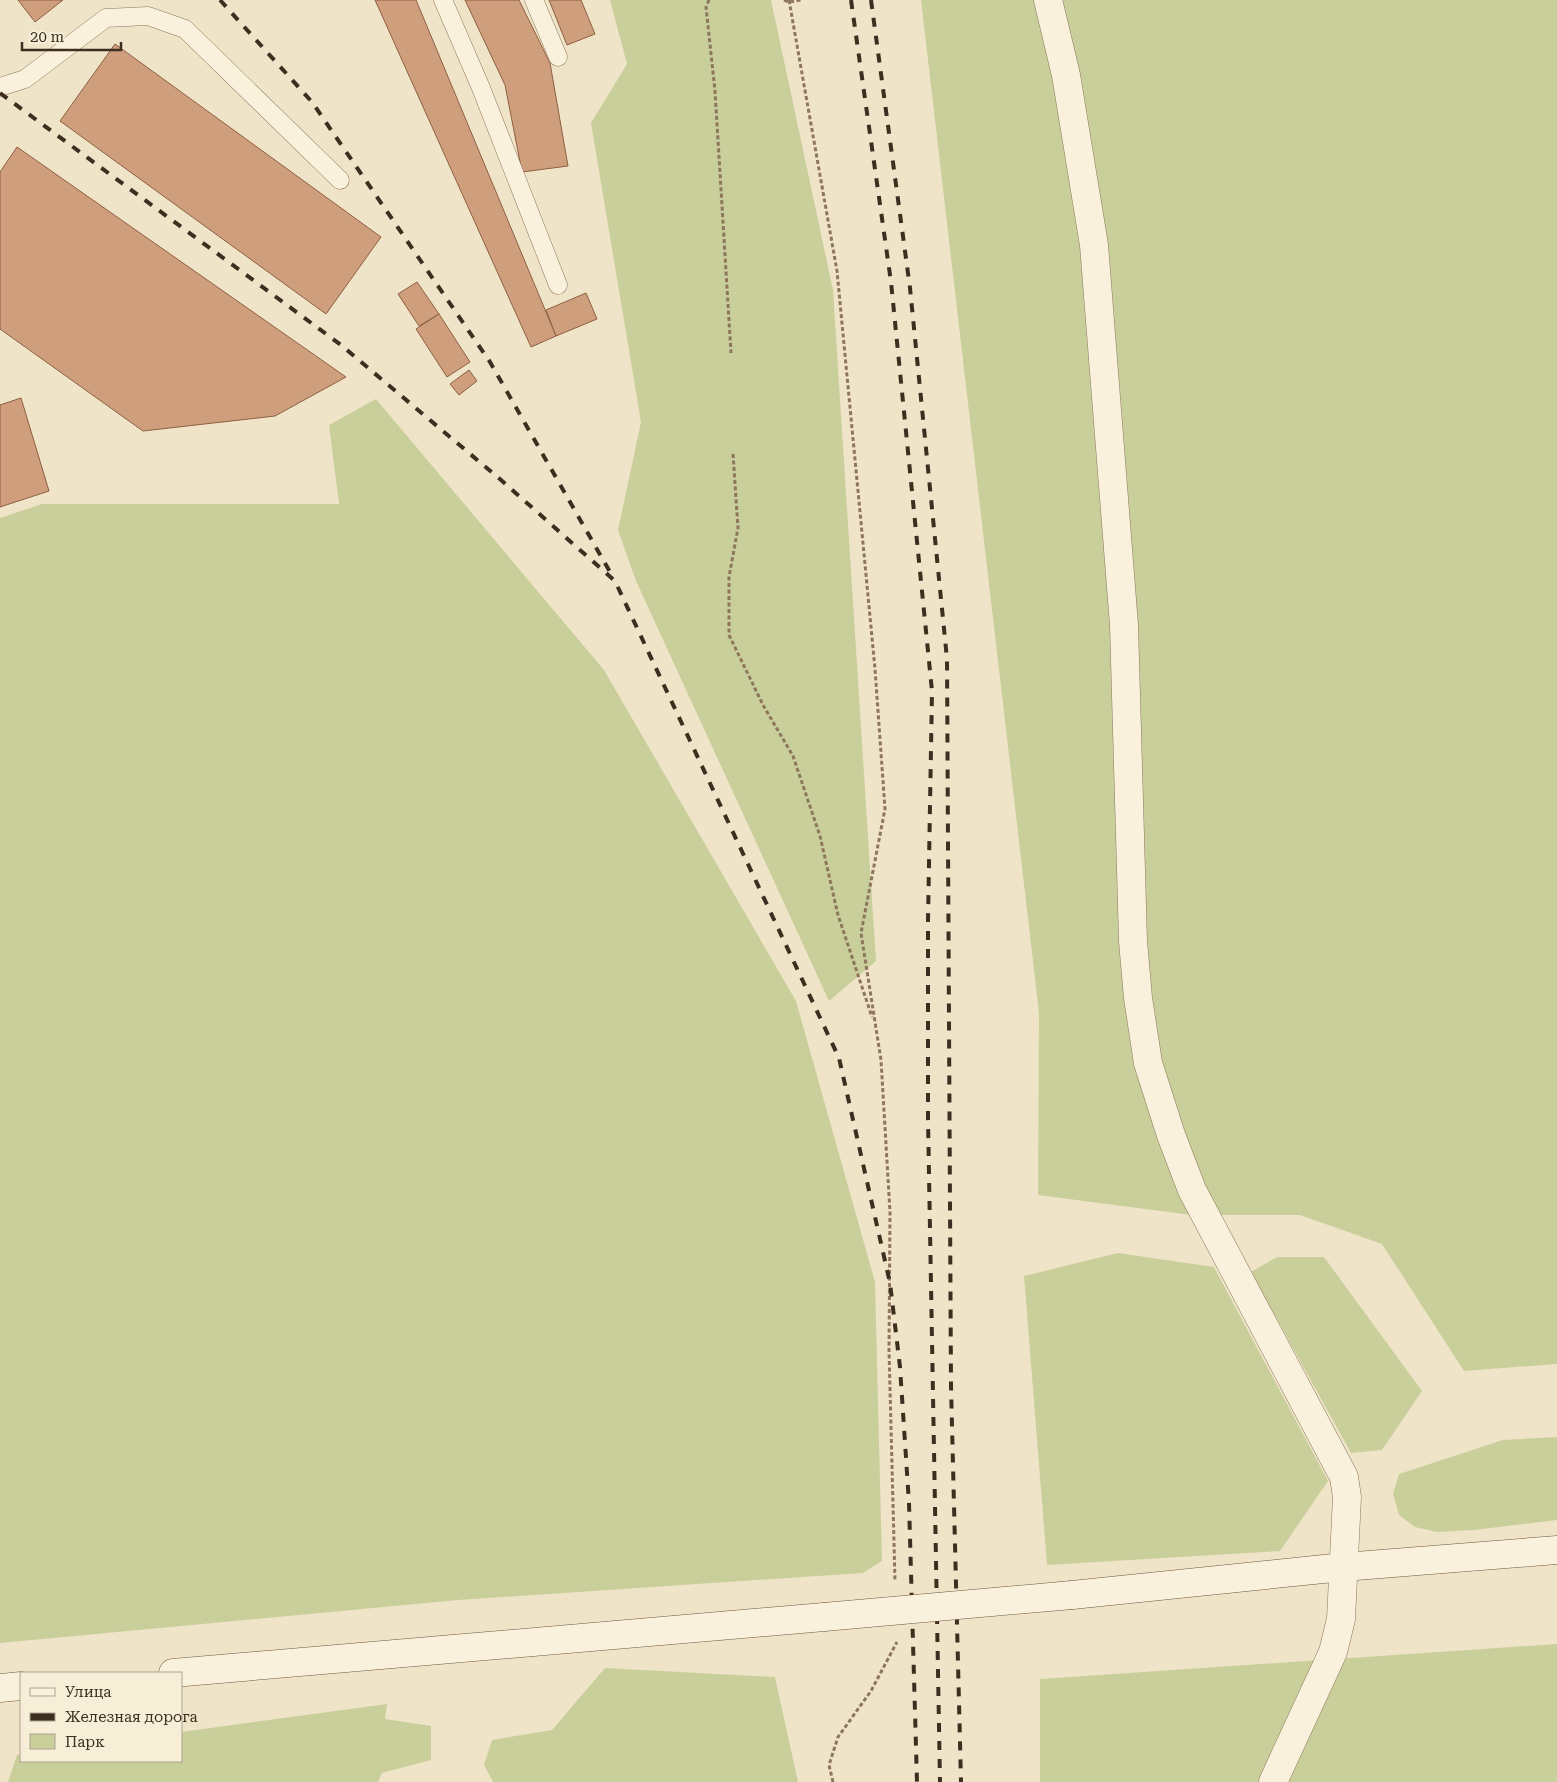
<svg xmlns="http://www.w3.org/2000/svg" width="1557" height="1782" viewBox="0 0 1557 1782" font-family="'Roboto Serif',serif">
<rect width="100%" height="100%" fill="#f0e4c8"/>
<g fill="#c9cf9b">
<path d="M 610,0 L 771,0 L 833,290 L 876,961 L 829,1001 L 636,581 L 618,530 L 641,422 L 591,123 L 627,64 Z"/>
<path d="M 921,0 L 1557,0 L 1557,1364 L 1464,1371 L 1382,1244 L 1300,1215 L 1191,1215 L 1038,1195 L 1039,1013 Z"/>
<path d="M 376,399 L 604,670 L 796,1001 L 875,1282 L 882,1561 L 863,1573 L 458,1600 L 0,1643 L 0,518 L 42,504 L 339,504 L 329,425 Z"/>
<path d="M 1118,1253 L 1214,1267 L 1328,1481 L 1280,1551 L 1047,1565 L 1024,1276 Z"/>
<path d="M 1277,1257 L 1324,1257 L 1422,1391 L 1382,1450 L 1351,1453 L 1251,1272 Z"/>
<path d="M 1557,1437 L 1557,1520 L 1474,1530 L 1437,1532 L 1415,1527 L 1399,1515 L 1393,1494 L 1399,1474 L 1503,1440 Z"/>
<path d="M 1557,1644 L 1557,1782 L 1040,1782 L 1040,1679 Z"/>
<path d="M 605,1668 L 775,1677 L 798,1782 L 493,1782 L 484,1765 L 492,1740 L 552,1730 Z"/>
<path d="M 387,1704 L 385,1719 L 431,1726 L 431,1760 L 382,1773 L 378,1782 L 8,1782 L 17,1755 L 21,1754 L 21,1761 L 181,1761 L 181,1732 Z"/>
</g>
<g fill="#cf9f7d" stroke="#8d5f41">
<path d="M 18,0 L 63,0 L 35,22 Z"/>
<path d="M 375,0 L 416,0 L 556,336 L 531,347 Z"/>
<path d="M 465,0 L 519,0 L 550,63 L 568,166 L 522,172 L 505,85 Z"/>
<path d="M 549,0 L 581,0 L 595,34 L 567,45 Z"/>
<path d="M 115,44 L 381,237 L 326,314 L 60,121 Z"/>
<path d="M 17,147 L 346,377 L 275,416 L 143,431 L 0,329 L 0,172 Z"/>
<path d="M 417,282 L 439,314 L 419,326 L 398,294 Z"/>
<path d="M 586,293 L 597,319 L 556,336 L 546,310 Z"/>
<path d="M 439,314 L 470,362 L 447,377 L 416,329 Z"/>
<path d="M 469,370 L 477,381 L 459,395 L 450,384 Z"/>
<path d="M 21,398 L 49,491 L 0,507 L 0,405 Z"/>
</g>
<g fill="none" stroke-linecap="round" stroke-linejoin="round">
<defs>
<g id="lane">
<path d="M 443,0 L 481,88 L 558,285"/>
<path d="M 534,0 L 558,57"/>
<path d="M 0,87 L 25,79 L 106,18 L 148,16 L 185,29 L 340,180"/>
</g>
<path id="street" d="M 1048,0 L 1066,75 L 1094,245 L 1124,625 L 1133,941 L 1138,998 L 1148,1063 L 1171,1135 L 1192,1190 L 1344,1477 L 1347,1497 L 1341,1619 L 1333,1652 L 1273,1782"/>
<g id="secondary">
<path d="M 1072,1595 L 1343,1567 L 1557,1550"/>
<path d="M 173,1673 L 824,1617"/>
<path d="M 0,1688 L 21,1686"/>
</g>
</defs>
<use href="#lane" stroke="#8d765c" stroke-width="19"/>
<use href="#street" stroke="#8d765c" stroke-width="29"/>
<use href="#secondary" stroke="#6f573f" stroke-width="29"/>
<g stroke="#8d765c" stroke-width="3" stroke-dasharray="4 2.5" stroke-linecap="butt">
<path d="M 709,0 L 706,7 L 715,91 L 731,353"/>
<path d="M 784,0 L 789,2 L 801,0"/>
<path d="M 789,0 L 837,271 L 875,669 L 885,809 L 861,933 L 881,1060 L 890,1212 L 889,1350 L 895,1581"/>
<path d="M 733,454 L 738,528 L 729,577 L 729,635 L 763,705 L 793,756 L 820,836 L 838,915 L 872,1017"/>
<path d="M 833,1782 L 829,1765 L 838,1737 L 871,1691 L 897,1642"/>
</g>
<use href="#lane" stroke="#faf1dc" stroke-width="18"/>
<use href="#street" stroke="#faf1dc" stroke-width="28"/>
<use href="#secondary" stroke="#faf1dc" stroke-width="28"/>
<g stroke="#3d2e20" stroke-width="4" stroke-dasharray="9 9" stroke-linecap="butt">
<path d="M 220,0 L 312,102 L 490,362 L 610,572"/>
<path d="M 851,0 L 891,282 L 932,691 L 928,921 L 928,1119 L 940,1782"/>
<path d="M 871,0 L 910,288 L 947,659 L 951,1386 L 961,1782"/>
<path d="M 0,93 L 341,345 L 501,480 L 615,581 L 839,1058 L 890,1283 L 900,1367 L 909,1503 L 917,1782"/>
</g>
<defs>
<path id="secondary-bridge" d="M 824,1617 L 1072,1595"/>
</defs>
<use href="#secondary-bridge" stroke="#6f573f" stroke-width="29" stroke-linecap="butt"/>
<use href="#secondary-bridge" stroke="#faf1dc" stroke-width="28"/>
</g>
<rect x="20" y="1672" width="162" height="90" fill="#f7eed8" stroke="#ada18e"/>
<rect x="30" y="1688" width="25" height="8" fill="#faf1dc" stroke="#ada18e"/>
<text x="65" y="1697" font-size="15" fill="#3d2e20">Улица</text>
<rect x="30" y="1713" width="25" height="8" fill="#3d2e20" stroke="#ada18e"/>
<text x="65" y="1722" font-size="15" fill="#3d2e20">Железная дорога</text>
<rect x="30" y="1734" width="25" height="15" fill="#c9cf9b" stroke="#ada18e"/>
<text x="65" y="1747" font-size="15" fill="#3d2e20">Парк</text>
<path d="M22 42v8h99v-8" fill="none" stroke="#3d2e20" stroke-width="2.5"/>
<text x="30" y="42" font-size="15" fill="#3d2e20" stroke="#f7eed8" stroke-width="4" paint-order="stroke">20 m</text>
</svg>
